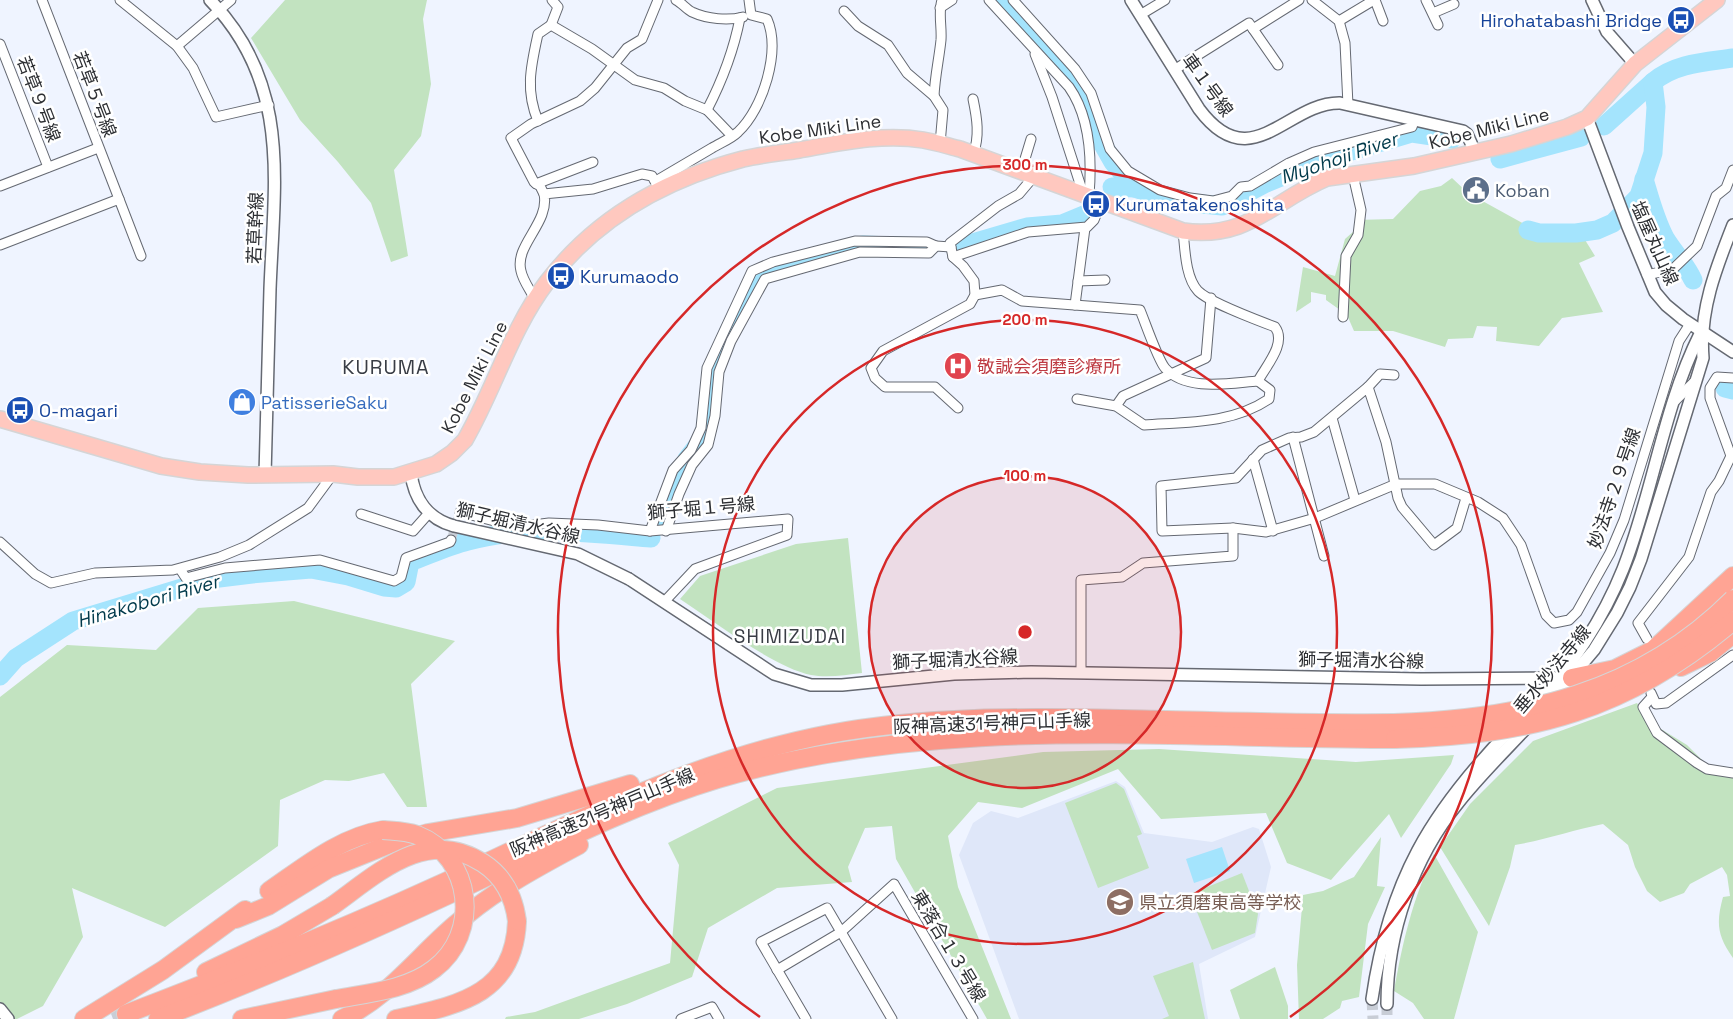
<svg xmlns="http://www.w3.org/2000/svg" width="1733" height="1019" viewBox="0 0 1733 1019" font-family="'Space Grotesk','Noto Sans JP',sans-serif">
<rect width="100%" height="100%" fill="#eff4ff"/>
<path fill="#dfe7f9" d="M 1116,781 L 1125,787 L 1144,833 L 1212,842 L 1253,827 L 1259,829 L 1271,867 L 1255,937 L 1199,964 L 1208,1019 L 1019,1019 L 959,855 L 973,823 L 991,811 L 1018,818 Z"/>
<g fill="#c2e3c0">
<path d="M 285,0 L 427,0 L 423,19 L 431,84 L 421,136 L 394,170 L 408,256 L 391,262 L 371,203 L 338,162 L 300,120 L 251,38 Z"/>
<path d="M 1452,178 L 1468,193 L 1535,230 L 1577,227 L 1595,256 L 1579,263 L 1603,312 L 1562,318 L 1539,346 L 1496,341 L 1497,327 L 1477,326 L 1473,338 L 1448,339 L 1445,347 L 1393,331 L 1354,331 L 1347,315 L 1326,300 L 1326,295 L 1311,292 L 1311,302 L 1296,312 L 1303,267 L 1335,276 L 1345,239 L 1354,231 L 1356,220 L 1393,219 L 1420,191 L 1441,186 Z"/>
<path d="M 848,538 L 862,673 C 846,675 827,678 811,675 C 773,667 715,622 680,599 L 700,576 L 796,544 Z"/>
<path d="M 294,601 L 455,641 L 411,684 L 427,807 L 407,807 L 384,773 L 349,781 L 325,780 L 280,800 L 278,846 L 165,927 L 72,888 L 83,937 L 43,1006 L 17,1019 L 0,1019 L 0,697 L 67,645 L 156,650 L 198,608 Z"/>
<path d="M 1637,703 L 1648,721 L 1687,745 L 1706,764 L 1733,768 L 1733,958 C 1717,935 1716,923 1723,897 L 1730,896 L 1727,875 L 1722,867 L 1690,884 L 1684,893 L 1660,902 L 1647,891 L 1635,867 L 1628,845 L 1603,824 C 1573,830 1545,840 1515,845 L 1510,867 L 1489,926 L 1440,847 L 1470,804 L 1533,741 Z"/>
<path d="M 1159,749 L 1356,762 L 1454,755 L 1451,764 L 1401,838 L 1389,814 L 1331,880 L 1287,863 L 1266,813 L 1161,819 L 1118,769 L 1022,808 L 978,802 L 948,836 L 958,887 L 1011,1019 L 987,1019 L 896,859 L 892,826 L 865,828 L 848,867 L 852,882 L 777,888 L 708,928 L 692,977 L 627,1004 L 579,1019 L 505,1019 L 506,1017 L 535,1012 L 670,963 L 679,865 L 668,843 L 777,788 L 1043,752 Z"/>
<path d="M 1116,783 L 1124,789 L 1142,834 L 1137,836 L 1149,868 L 1098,888 L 1065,803 Z"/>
<path d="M 1381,837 L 1377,886 L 1385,887 L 1368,924 L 1359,997 L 1342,1001 L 1340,1008 L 1323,1019 L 1299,1019 L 1297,965 L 1303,895 L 1323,891 L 1354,877 Z"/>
<path d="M 1434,854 L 1478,932 L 1454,1019 L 1424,1019 L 1413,1003 L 1394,991 C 1403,941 1412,901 1434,854 Z"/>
<path d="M 1242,873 L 1258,914 L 1255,933 L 1212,950 L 1190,894 Z"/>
<path d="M 1193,962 L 1205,1019 L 1162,1019 L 1169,1016 L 1153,976 Z"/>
<path d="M 1275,967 L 1288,1006 L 1288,1019 L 1240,1019 L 1230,990 Z"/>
</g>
<path fill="#a4e4fd" d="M 1222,847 L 1230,871 L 1194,883 L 1186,859 Z"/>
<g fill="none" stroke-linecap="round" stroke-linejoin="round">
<g stroke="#a4e4fd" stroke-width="19">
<path d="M 1004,0 L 1085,93 L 1101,141 L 1113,162 L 1135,188 L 1172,201 L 1222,206 L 1264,184 L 1325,159 L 1412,133 L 1452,139"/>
<path d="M 1604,126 L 1653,82"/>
<path d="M 1500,159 L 1581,137"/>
<path d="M 1644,179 C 1650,199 1655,219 1665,238 C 1674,253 1686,264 1693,280"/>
<path d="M 1112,187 L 1135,188"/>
<path d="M 1528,230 L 1539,233 L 1576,233 L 1597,230 L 1613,223 L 1639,196 L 1653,153 L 1656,107 L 1653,82 C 1675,63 1706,62 1733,58"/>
<path d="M 955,248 L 1027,227 L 1062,224 L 1091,212"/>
<path d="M 1725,388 L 1733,390"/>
<path d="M 663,520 L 687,459 L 704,437 L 713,369 L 729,331 L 760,273 L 863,245 L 927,247"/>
<path d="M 0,676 L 16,658 L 73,621 L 211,579 L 252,574 L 311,569 L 348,576 L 384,587 L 396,588 L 406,582 L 410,562 C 429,555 448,546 468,541 C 527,525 591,533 651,538"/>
</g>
<path stroke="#c8cdd6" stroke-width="9" stroke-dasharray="9 4.5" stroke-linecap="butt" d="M 451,540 L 460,512"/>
<g stroke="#c8cdd6" stroke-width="11" stroke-dasharray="11 5.5" stroke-linecap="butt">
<path d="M 1372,999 L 1373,1019"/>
<path d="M 1387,1004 L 1387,1019"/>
</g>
<path stroke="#c8cdd6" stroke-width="18" stroke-dasharray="18 9" stroke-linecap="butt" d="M 113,1019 L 126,1014"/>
<defs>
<g id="minor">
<path d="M 42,0 L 119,199"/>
<path d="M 120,0 L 177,46 L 193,68 L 216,117 L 269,105"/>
<path d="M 676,0 C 682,3 686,9 692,12 C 707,19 728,21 743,17"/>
<path d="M 989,0 L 1069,87 C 1090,117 1092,160 1089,195"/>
<path d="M 1013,0 L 1075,69 L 1091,93 L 1110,149 L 1128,171 L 1160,190 L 1190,198 L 1213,201 L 1232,196 L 1241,187 L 1250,186 L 1289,163 L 1314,152 L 1412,127 L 1414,121"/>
<path d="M 1312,0 L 1339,21 L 1345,43 L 1348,105"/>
<path d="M 1375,0 L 1383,21"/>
<path d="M 1426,0 L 1438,25"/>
<path d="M 940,8 L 952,0"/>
<path d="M 844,11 L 858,26 L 888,45 L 907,73 L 934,96 L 943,110 L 940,144"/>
<path d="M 1433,13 L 1454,4"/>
<path d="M 1140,15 L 1165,0"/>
<path d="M 1339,21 L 1374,0"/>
<path d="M 551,25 L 558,7 L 552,0"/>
<path d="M 1253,29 L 1278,65"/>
<path d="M 0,44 L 48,167"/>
<path d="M 177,46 L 231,0"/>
<path d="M 1035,54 L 1052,97 L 1083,193"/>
<path d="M 1174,70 L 1249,23 L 1253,29 L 1299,0"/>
<path d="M 934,96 C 935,76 939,59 941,40 C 942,26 938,13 942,0"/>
<path d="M 707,110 C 722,81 734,49 740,18"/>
<path d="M 538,121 C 525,90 531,66 538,34 L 551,25 L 592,49 L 635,80 L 664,88 L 685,101 L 707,110 L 732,136"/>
<path d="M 973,155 C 980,136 977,118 973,99"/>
<path d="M 1021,172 L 1031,139"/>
<path d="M 656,181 C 675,170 693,159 712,148 C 720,143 731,139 738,132 C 763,109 781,51 767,19 L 751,15 L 749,0"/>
<path d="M 536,184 L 593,162"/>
<path d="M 0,186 L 98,148"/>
<path d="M 544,194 L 540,186 L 534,182 L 511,138 L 531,124 L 580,101 L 595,88 L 627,48 L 642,39 L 658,0"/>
<path d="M 1183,231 C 1185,248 1185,277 1198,291 C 1210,303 1257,320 1275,327 C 1287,343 1266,366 1258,381"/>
<path d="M 0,245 L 119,199 L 141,256"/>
<path d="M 953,257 L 1028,232 L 1087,227 L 1094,220 L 1102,200"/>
<path d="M 1647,275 L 1673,269 L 1697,246 L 1716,196 L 1726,188 L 1733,170"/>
<path d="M 1078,281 L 1105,280"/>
<path d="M 975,295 L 1002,290 L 1022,301 L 1140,310 C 1145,322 1158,360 1165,368 C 1186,392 1230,383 1258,381 L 1270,390 L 1269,399 C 1232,424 1187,422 1144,425 L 1116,406 L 1077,399"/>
<path d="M 535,300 C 531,291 523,281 521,271 C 514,245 550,223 544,194 L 593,189 L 642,174 L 652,176 L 657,185"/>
<path d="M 1075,305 L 1085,228"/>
<path d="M 1343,317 L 1346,256 L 1358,235 L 1361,210 L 1353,175"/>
<path d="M 1368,387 L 1380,374 L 1394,375"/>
<path d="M 1673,403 L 1695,381"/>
<path d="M 1116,406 L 1123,396 L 1206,358 L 1211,298"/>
<path d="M 958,408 L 935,387 L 885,387 L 875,378 L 871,368 L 883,351 L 970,304 L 975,295 L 974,281 L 963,266 L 953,257 L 950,243 L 998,206 L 1019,194 L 1030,181 L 1032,176"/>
<path d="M 1332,418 L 1355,500"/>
<path d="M 1293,437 L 1324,556"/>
<path d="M 1253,459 L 1273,531"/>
<path d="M 1466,498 L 1457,528 L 1434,545 L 1402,507 L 1398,498 L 1386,442 L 1368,387 L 1314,432 L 1301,437 L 1289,438 L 1262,450 L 1236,478 L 1161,486 L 1162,531 L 1233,528 L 1266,532 L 1315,518 L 1396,484 L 1435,484 L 1478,502 L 1503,518 L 1521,545 L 1546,615 L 1554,623 L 1569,620 L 1577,612 L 1610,553 L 1624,520 L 1679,341 L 1690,324"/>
<path d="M 460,512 L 517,527 L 549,523 L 598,525 L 650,531 L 788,519 L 787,535 L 695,569 L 664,602"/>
<path d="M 361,514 L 413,531 L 429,513"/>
<path d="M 650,531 L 673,470 L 691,450 L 701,428 L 707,368 L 752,271 L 773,262 L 855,241 L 927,242 L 936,246"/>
<path d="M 666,531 L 679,494 L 692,465 L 708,445 L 715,416 L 719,372 L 731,341 L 765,279 L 860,252 L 929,253 L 936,246 L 951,247"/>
<path d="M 0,542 L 35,574 L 51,583 L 95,573 L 173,570 L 220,557 L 249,545 L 308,508 L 333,474"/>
<path d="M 180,569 L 186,578 L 225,568 L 320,560 L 394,581 L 401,577 L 406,558 L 450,542 L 451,540"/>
<path d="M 1647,639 L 1638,623 L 1689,557 L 1711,492 L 1719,481 L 1731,456 L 1710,398 L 1710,388 L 1717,377 L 1733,378"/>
<path d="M 1081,673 L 1081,580 L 1122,577 L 1143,563 L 1233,556 L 1233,528"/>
<path d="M 1651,693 L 1656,704 L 1666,703 L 1733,655"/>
<path d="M 1652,697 L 1643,707 L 1657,733 L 1697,763 L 1707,769 L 1733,773"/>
<path d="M 777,970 L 841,932 L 894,884 L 973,1019"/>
<path d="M 681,1019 L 712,1007 L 719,1019"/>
<path d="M 806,1019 L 761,942 L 827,908 L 892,1019"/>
</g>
<g id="tertiary">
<path d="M 210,0 C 292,84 274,183 270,289 C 268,351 267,413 265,475"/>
<path d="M 1131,0 L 1199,109 C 1251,179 1287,102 1340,103 L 1463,131 L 1467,134 L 1475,152"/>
<path d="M 1592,0 L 1607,32 L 1635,64"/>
<path d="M 1587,118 L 1628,227 L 1655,292 L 1666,305 L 1683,319 L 1733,352"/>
<path d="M 411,473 C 414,499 428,519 454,526"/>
<path d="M 629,579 L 774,674 L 811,685 L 842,685 L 954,674 L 1031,672 L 1421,679 L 1572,678"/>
<path d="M 1551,701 L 1594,650 L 1617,613 L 1630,587 L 1641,559 L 1703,358 C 1699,311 1716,268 1733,225"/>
<path d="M 1534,706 C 1571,668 1603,619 1623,569 C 1653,493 1663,408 1700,334"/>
<path d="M 1372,999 C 1389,881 1430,812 1512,728"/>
<path d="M 1387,1004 C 1387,933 1413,858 1458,803 C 1480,775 1506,750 1530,724"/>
<path d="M 0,1009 L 8,1019"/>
</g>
<path id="primary" d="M 0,419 L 161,466 L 200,472 L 248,475 L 333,474 L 358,477 L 394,477 L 436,464 L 452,453 L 465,440 C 495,388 511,329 547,282 C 596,218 666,179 743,159 C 761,155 780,153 799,150 C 839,143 882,133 923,140 C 935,142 948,146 960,149 L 1183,231 C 1249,240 1272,201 1327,178 L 1414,166 L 1511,144 L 1567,127 L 1587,118 L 1635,64 L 1717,0"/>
<g id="motorway">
<path d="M 1681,667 L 1710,653 L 1733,634"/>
<path d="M 1572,678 L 1615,669 L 1653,650 L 1733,576"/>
<path d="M 269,891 C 304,867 340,837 383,830"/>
<path d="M 236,919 L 268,906 L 328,869 L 390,844 L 428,833 L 517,818 L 630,784"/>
<path d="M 206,972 L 283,935 L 332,906"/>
<path d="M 126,1014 C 234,973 340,930 445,882 C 570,824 692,760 829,734 C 925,716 1024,717 1121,719 C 1212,721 1303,724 1394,723"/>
<path d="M 84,1019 L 163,970 L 245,910"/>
<path d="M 158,1019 C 267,977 374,930 480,880 C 558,843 635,804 718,779 C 938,714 1169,739 1395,739"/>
<path d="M 242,1019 L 336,999"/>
<path d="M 342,1019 C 388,998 418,956 456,924 C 493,891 536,868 579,845"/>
<path d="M 396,1019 C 457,1005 514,996 517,921"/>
</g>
</defs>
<use href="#minor" stroke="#656972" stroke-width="11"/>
<use href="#tertiary" stroke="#656972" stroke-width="14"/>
<use href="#primary" stroke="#d5d5d6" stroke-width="18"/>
<use href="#motorway" stroke="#d5d5d6" stroke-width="20"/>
<use href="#minor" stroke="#fff" stroke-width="9"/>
<use href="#tertiary" stroke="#fff" stroke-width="11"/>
<use href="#primary" stroke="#ffc8bf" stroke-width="15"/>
<use href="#motorway" stroke="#ffa494" stroke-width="18"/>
<defs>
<path id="tertiary-bridge" d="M 454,526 L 578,554 L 629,579"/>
<g id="motorway-bridge">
<path d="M 1394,723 C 1522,719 1639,693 1733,599"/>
<path d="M 1395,739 C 1532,735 1627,711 1733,621"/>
<path d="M 332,906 C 377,874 426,826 483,863 C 503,876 514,897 517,921"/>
<path d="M 336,999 C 368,993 407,990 434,969 C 481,934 473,857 417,835 C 406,831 394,831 383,830"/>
</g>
</defs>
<use href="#tertiary-bridge" stroke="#656972" stroke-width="14" stroke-linecap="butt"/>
<use href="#motorway-bridge" stroke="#d5d5d6" stroke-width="20" stroke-linecap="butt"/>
<use href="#tertiary-bridge" stroke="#fff" stroke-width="11"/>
<use href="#motorway-bridge" stroke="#ffa494" stroke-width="18"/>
</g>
<circle cx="1025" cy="632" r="156" fill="#d62828" fill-opacity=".12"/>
<g fill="none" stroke="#d62828" stroke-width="2.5">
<circle cx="1025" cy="632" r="156"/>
<circle cx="1025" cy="632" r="312"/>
<path d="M760 1017A467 467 0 1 1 1290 1017"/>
</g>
<defs>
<symbol id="bus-disc" viewBox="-11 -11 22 22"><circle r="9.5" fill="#1a4fb4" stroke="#fff"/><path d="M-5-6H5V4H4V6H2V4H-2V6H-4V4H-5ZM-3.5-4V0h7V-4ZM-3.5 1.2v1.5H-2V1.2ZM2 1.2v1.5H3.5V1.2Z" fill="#fff"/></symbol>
<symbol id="civic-disc" viewBox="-11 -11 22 22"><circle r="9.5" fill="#5c6f8a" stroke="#fff"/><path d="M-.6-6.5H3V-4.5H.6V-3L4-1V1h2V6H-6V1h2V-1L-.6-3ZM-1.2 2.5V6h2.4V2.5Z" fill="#fff"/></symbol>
<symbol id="hospital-disc" viewBox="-11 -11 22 22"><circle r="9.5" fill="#e0444e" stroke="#fff"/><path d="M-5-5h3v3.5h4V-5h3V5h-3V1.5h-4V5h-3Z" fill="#fff"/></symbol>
<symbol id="shop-disc" viewBox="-11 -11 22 22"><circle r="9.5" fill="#3f7fe0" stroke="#fff"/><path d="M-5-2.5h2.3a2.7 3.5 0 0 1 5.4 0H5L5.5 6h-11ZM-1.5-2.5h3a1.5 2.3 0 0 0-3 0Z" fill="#fff"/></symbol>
<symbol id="school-disc" viewBox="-11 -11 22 22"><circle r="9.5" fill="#8d6e63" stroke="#fff"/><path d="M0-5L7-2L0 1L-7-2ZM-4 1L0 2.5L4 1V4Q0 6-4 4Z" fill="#fff"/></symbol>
</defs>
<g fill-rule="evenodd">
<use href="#bus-disc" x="1665" y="4" width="32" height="32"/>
<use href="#civic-disc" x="1460" y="174" width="32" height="32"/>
<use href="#bus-disc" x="1080" y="188" width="32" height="32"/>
<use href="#bus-disc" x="545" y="260" width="32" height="32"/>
<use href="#hospital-disc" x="942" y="350" width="32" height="32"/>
<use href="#shop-disc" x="226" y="386" width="32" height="32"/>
<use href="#bus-disc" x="4" y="394" width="32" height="32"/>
<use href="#school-disc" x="1104" y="886" width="32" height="32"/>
</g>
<g text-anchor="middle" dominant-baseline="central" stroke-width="5" stroke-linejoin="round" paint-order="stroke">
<g font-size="18" fill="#164399" stroke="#fff" text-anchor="start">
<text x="1662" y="20" text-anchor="end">Hirohatabashi Bridge</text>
<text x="1115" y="204">Kurumatakenoshita</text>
<text x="580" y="276">Kurumaodo</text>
<text x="39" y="410">O-magari</text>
</g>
<g font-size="18" fill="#2d2f33" stroke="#fff">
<text transform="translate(1208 85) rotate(54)">車１号線</text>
<text transform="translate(95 94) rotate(69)">若草５号線</text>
<text transform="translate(39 99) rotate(69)">若草９号線</text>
<text transform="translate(1489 128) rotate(-14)">Kobe Miki Line</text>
<text transform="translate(820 129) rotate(-8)">Kobe Miki Line</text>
<text transform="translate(255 228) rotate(-88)">若草幹線</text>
<text transform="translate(1655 243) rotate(66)">塩屋丸山線</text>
<text transform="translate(474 377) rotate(-63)">Kobe Miki Line</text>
<text transform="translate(1614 488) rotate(-71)">妙法寺２９号線</text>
<text transform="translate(701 508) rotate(-5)">獅子堀１号線</text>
<text transform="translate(518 523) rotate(13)">獅子堀清水谷線</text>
<text transform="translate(955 659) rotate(-3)">獅子堀清水谷線</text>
<text transform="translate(1361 660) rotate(1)">獅子堀清水谷線</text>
<text transform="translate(1552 669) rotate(-50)">垂水妙法寺線</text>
<text transform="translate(992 723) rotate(-2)">阪神高速31号神戸山手線</text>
<text transform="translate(602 812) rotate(-23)">阪神高速31号神戸山手線</text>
<text transform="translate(949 946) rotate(59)">東落合１３号線</text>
</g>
<g font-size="18" fill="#4e5e75" stroke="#fff" text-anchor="start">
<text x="1495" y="190">Koban</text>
</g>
<g font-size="18" fill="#be3a42" stroke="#fff" text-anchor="start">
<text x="977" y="366">敬誠会須磨診療所</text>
</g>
<g font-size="18" fill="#366cbe" stroke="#fff" text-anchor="start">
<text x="261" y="402">PatisserieSaku</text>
</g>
<g font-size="18" fill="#785e54" stroke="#fff" text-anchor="start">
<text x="1139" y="902">県立須磨東高等学校</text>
</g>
<g font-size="19" font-style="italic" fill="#003a4b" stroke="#fff">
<text transform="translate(1339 158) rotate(-19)">Myohoji River</text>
<text transform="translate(148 601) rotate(-16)">Hinakobori River</text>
</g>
<g font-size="19" letter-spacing="1" fill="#393d45" stroke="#fff">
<text x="790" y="636">SHIMIZUDAI</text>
</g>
<g font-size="20" letter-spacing="1" fill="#393d45" stroke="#fff">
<text x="386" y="367">KURUMA</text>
</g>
</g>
<circle cx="1025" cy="632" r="8" fill="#d62828" stroke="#fff" stroke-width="2.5"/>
<g font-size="15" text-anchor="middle" font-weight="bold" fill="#d62828" stroke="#fff" stroke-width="5" stroke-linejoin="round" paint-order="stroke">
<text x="1025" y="170">300 m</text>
<text x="1025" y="325">200 m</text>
<text x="1025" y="481">100 m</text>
</g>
</svg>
